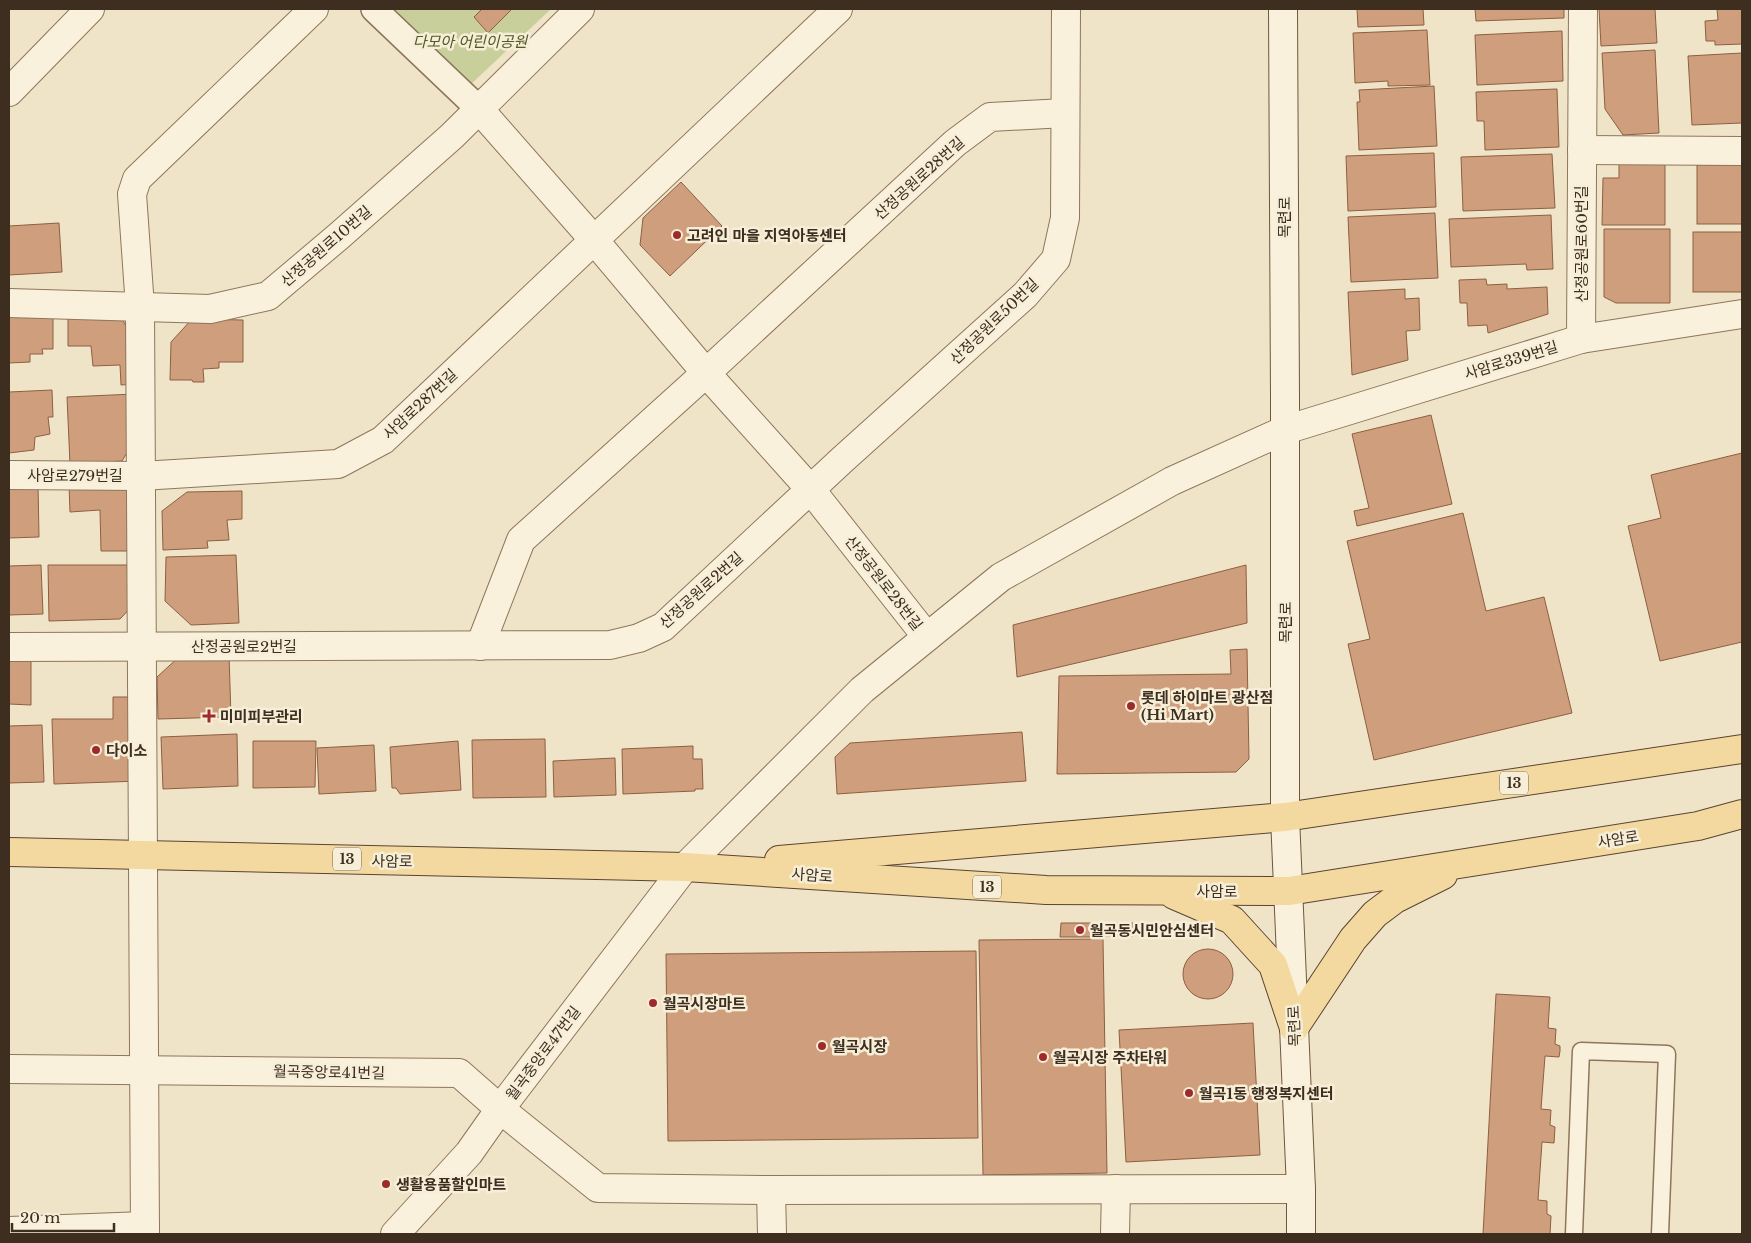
<svg xmlns="http://www.w3.org/2000/svg" width="1751" height="1243" viewBox="0 0 1751 1243" font-family="'Libre Baskerville','Noto Sans KR',serif">
<rect width="100%" height="100%" fill="#f0e4c8"/>
<path fill="#c9cf9b" d="M 394,9 L 551,9 L 468,87 Z"/>
<g fill="#cf9f7d" stroke="#8d5f41">
<path d="M 482,9 L 512,9 L 488,33 L 474,17 Z"/>
<path d="M 1357,9 L 1423,9 L 1424,25 L 1358,27 Z"/>
<path d="M 1475,9 L 1564,9 L 1564,18 L 1476,21 Z"/>
<path d="M 1599,9 L 1655,9 L 1657,43 L 1601,46 Z"/>
<path d="M 1717,9 L 1742,9 L 1742,44 L 1715,45 L 1715,41 L 1706,41 L 1705,21 L 1718,20 Z"/>
<path d="M 1427,30 L 1430,85 L 1388,86 L 1388,81 L 1355,83 L 1353,33 Z"/>
<path d="M 1562,31 L 1563,81 L 1477,85 L 1475,35 Z"/>
<path d="M 1655,50 L 1659,133 L 1623,135 L 1605,109 L 1602,53 Z"/>
<path d="M 1742,53 L 1742,123 L 1692,125 L 1688,56 Z"/>
<path d="M 1434,86 L 1437,146 L 1359,150 L 1357,102 L 1360,102 L 1359,90 Z"/>
<path d="M 1557,89 L 1559,147 L 1485,150 L 1484,121 L 1477,121 L 1476,92 Z"/>
<path d="M 1434,153 L 1436,207 L 1348,211 L 1346,156 Z"/>
<path d="M 1552,154 L 1555,208 L 1463,211 L 1461,157 Z"/>
<rect x="1697" y="160" width="45" height="64"/>
<path d="M 1665,162 L 1665,225 L 1602,225 L 1603,178 L 1619,178 L 1619,163 Z"/>
<path d="M 681,182 L 722,226 L 670,276 L 640,245 L 643,218 Z"/>
<path d="M 1435,213 L 1438,278 L 1351,282 L 1348,217 Z"/>
<path d="M 1551,215 L 1553,269 L 1527,270 L 1526,264 L 1451,267 L 1449,219 Z"/>
<path d="M 59,223 L 62,272 L 9,275 L 9,226 Z"/>
<path d="M 1604,229 L 1670,229 L 1670,303 L 1616,303 L 1604,297 Z"/>
<rect x="1693" y="232" width="49" height="60"/>
<path d="M 1486,279 L 1487,285 L 1507,284 L 1507,289 L 1547,287 L 1548,314 L 1488,333 L 1487,325 L 1468,326 L 1467,303 L 1460,303 L 1459,280 Z"/>
<path d="M 1405,289 L 1405,299 L 1419,298 L 1420,330 L 1406,331 L 1408,360 L 1352,375 L 1348,292 Z"/>
<path d="M 53,316 L 53,349 L 42,349 L 43,354 L 30,354 L 30,362 L 9,363 L 9,317 Z"/>
<path d="M 68,316 L 120,316 L 136,342 L 137,384 L 121,385 L 120,365 L 93,366 L 91,346 L 68,346 Z"/>
<path d="M 192,319 L 243,320 L 243,362 L 219,362 L 219,368 L 203,369 L 204,382 L 193,382 L 192,380 L 170,380 L 171,342 Z"/>
<path d="M 52,390 L 53,417 L 48,417 L 50,434 L 35,437 L 34,450 L 9,453 L 9,392 Z"/>
<path d="M 134,394 L 136,438 L 122,461 L 70,464 L 67,397 Z"/>
<path d="M 1431,415 L 1452,504 L 1357,526 L 1354,511 L 1369,508 L 1352,434 Z"/>
<path d="M 1742,453 L 1742,642 L 1660,661 L 1628,526 L 1661,518 L 1651,475 Z"/>
<path d="M 9,483 L 38,483 L 39,537 L 9,538 Z"/>
<path d="M 123,483 L 136,496 L 137,551 L 101,551 L 100,510 L 70,512 L 69,485 Z"/>
<path d="M 242,491 L 242,519 L 227,520 L 229,540 L 207,541 L 208,548 L 163,550 L 162,511 L 187,492 Z"/>
<path d="M 1463,513 L 1486,611 L 1544,597 L 1572,713 L 1374,760 L 1348,644 L 1370,639 L 1347,541 Z"/>
<path d="M 236,555 L 239,623 L 191,625 L 165,601 L 166,557 Z"/>
<path d="M 41,565 L 43,614 L 9,615 L 9,566 Z"/>
<path d="M 48,565 L 137,565 L 137,601 L 120,619 L 49,621 Z"/>
<path d="M 1246,565 L 1247,623 L 1017,677 L 1013,625 Z"/>
<path d="M 1247,649 L 1249,759 L 1236,772 L 1057,774 L 1059,676 L 1231,674 L 1230,650 Z"/>
<path d="M 9,655 L 31,655 L 31,705 L 9,704 Z"/>
<path d="M 181,655 L 229,655 L 231,717 L 158,719 L 157,677 Z"/>
<path d="M 113,697 L 139,697 L 140,781 L 54,784 L 52,719 L 113,719 Z"/>
<path d="M 42,725 L 44,782 L 9,783 L 9,726 Z"/>
<path d="M 1022,732 L 1026,781 L 837,794 L 835,757 L 850,743 Z"/>
<path d="M 237,734 L 238,786 L 163,789 L 161,737 Z"/>
<path d="M 545,739 L 546,797 L 473,798 L 472,740 Z"/>
<path d="M 253,741 L 316,741 L 315,787 L 253,788 Z"/>
<path d="M 458,741 L 461,790 L 400,794 L 396,788 L 392,788 L 390,747 Z"/>
<path d="M 374,745 L 376,791 L 319,794 L 317,748 Z"/>
<path d="M 693,746 L 693,759 L 702,759 L 703,789 L 695,789 L 695,791 L 623,794 L 622,749 Z"/>
<path d="M 615,758 L 616,795 L 554,797 L 553,761 Z"/>
<path d="M 1061,923 L 1099,923 L 1100,937 L 1060,937 Z"/>
<rect x="1103" y="923" width="30" height="13"/>
<path d="M 1103,939 L 1107,1173 L 983,1175 L 979,940 Z"/>
<circle cx="1208" cy="974" r="25"/>
<path d="M 976,951 L 978,1138 L 668,1141 L 666,954 Z"/>
<path d="M 1496,994 L 1550,997 L 1548,1028 L 1556,1029 L 1555,1044 L 1560,1046 L 1560,1051 L 1559,1057 L 1545,1056 L 1541,1109 L 1551,1110 L 1550,1125 L 1555,1127 L 1554,1143 L 1542,1142 L 1538,1200 L 1547,1201 L 1547,1214 L 1551,1216 L 1550,1234 L 1483,1234 Z"/>
<path d="M 1253,1023 L 1260,1155 L 1126,1162 L 1119,1030 Z"/>
</g>
<g fill="none" stroke-linecap="round" stroke-linejoin="round">
<defs>
<path id="service" d="M 1574,1234 L 1581,1051 L 1667,1054 L 1660,1234"/>
<path id="pedestrian" d="M 374,9 L 479,109"/>
<g id="minor">
<path d="M 9,92 L 90,9"/>
<path d="M 479,109 L 594,240 L 706,373 L 811,490 L 927,637"/>
<path d="M 1582,150 L 1742,151"/>
<path d="M 9,303 L 210,309 L 268,296 L 339,236 L 452,136 L 580,9"/>
<path d="M 1581,339 L 1583,9"/>
<path d="M 9,475 L 141,476 L 338,464 L 383,440 L 838,9"/>
<path d="M 480,646 L 521,540 L 706,373 L 955,143 L 990,117 L 1065,113"/>
<path d="M 9,647 L 610,645 L 639,638 L 663,627 L 842,460 L 1025,295 L 1056,259 L 1065,218 L 1066,9"/>
<path d="M 9,1069 L 459,1073 L 500,1109 L 598,1188 L 771,1190 L 1301,1189"/>
<path d="M 771,1190 L 772,1234"/>
<path d="M 9,1231 L 145,1226"/>
<path d="M 145,1234 L 140,307 L 132,194 L 137,179 L 314,9"/>
<path d="M 395,1234 L 469,1153 L 500,1109 L 685,867 L 862,690 L 1001,577 L 1172,481 L 1285,430 L 1581,339 L 1742,314"/>
<path d="M 1115,1234 L 1116,1189"/>
</g>
<path id="secondary" d="M 1283,9 L 1285,398 L 1285,817 L 1301,1189 L 1301,1234"/>
<g id="primary">
<path d="M 9,852 L 685,867 L 1046,890 L 1289,891 L 1698,826 L 1742,814"/>
<path d="M 779,860 L 1285,817 L 1742,749"/>
<path d="M 1174,895 L 1232,920 L 1273,965 L 1294,1028"/>
<path d="M 1294,1028 L 1353,939 L 1375,914 L 1395,899 L 1443,875"/>
</g>
</defs>
<use href="#service" stroke="#8d765c" stroke-width="19"/>
<use href="#pedestrian" stroke="#8d765c" stroke-width="28"/>
<use href="#minor" stroke="#8d765c" stroke-width="30"/>
<use href="#secondary" stroke="#6f573f" stroke-width="30"/>
<use href="#primary" stroke="#5b4430" stroke-width="30"/>
<use href="#service" stroke="#faf1dc" stroke-width="16"/>
<use href="#pedestrian" stroke="#faf1dc" stroke-width="25"/>
<use href="#minor" stroke="#faf1dc" stroke-width="28"/>
<use href="#secondary" stroke="#faf1dc" stroke-width="28"/>
<use href="#primary" stroke="#f3d9a0" stroke-width="28"/>
</g>
<g fill="#9e2a2b" stroke="#f7eed8" stroke-width="2">
<circle cx="677" cy="235" r="5"/>
<circle cx="1131" cy="706" r="5"/>
<path d="M206.5 708.5h5v5h5v5h-5v5h-5v-5h-5v-5h5z"/>
<circle cx="96" cy="750" r="5"/>
<circle cx="1080" cy="930" r="5"/>
<circle cx="653" cy="1003" r="5"/>
<circle cx="822" cy="1046" r="5"/>
<circle cx="1043" cy="1057" r="5"/>
<circle cx="1189" cy="1093" r="5"/>
<circle cx="386" cy="1184" r="5"/>
</g>
<g text-anchor="middle" dominant-baseline="central" stroke-width="5" stroke-linejoin="round" paint-order="stroke">
<g fill="#f7eed8" stroke="#756857" stroke-width="1">
<rect x="1500" y="771.5" width="28" height="23" rx="4"/>
<rect x="333" y="847.5" width="28" height="23" rx="4"/>
<rect x="973" y="875.5" width="28" height="23" rx="4"/>
</g>
<g font-size="14" font-weight="bold" fill="#3d2e20">
<text x="1514" y="783">13</text>
<text x="347" y="859">13</text>
<text x="987" y="887">13</text>
</g>
<g font-size="15" font-style="italic" fill="#4d5a26" stroke="#f7eed8">
<text x="470" y="41">다모아 어린이공원</text>
</g>
<g font-size="15" fill="#3d2e20" stroke="#f7eed8">
<text transform="translate(919 178) rotate(-42)">산정공원로28번길</text>
<text transform="translate(1284 217) rotate(-90)">목련로</text>
<text transform="translate(1581 244) rotate(-90)">산정공원로60번길</text>
<text transform="translate(326 246) rotate(-41)">산정공원로10번길</text>
<text transform="translate(994 321) rotate(-44)">산정공원로50번길</text>
<text transform="translate(1511 360) rotate(-17)">사암로339번길</text>
<text transform="translate(420 404) rotate(-43)">사암로287번길</text>
<text x="75" y="475">사암로279번길</text>
<text transform="translate(884 583) rotate(52)">산정공원로28번길</text>
<text transform="translate(701 590) rotate(-42)">산정공원로2번길</text>
<text transform="translate(1285 622) rotate(-90)">목련로</text>
<text x="244" y="646">산정공원로2번길</text>
<text transform="translate(1618 839) rotate(-9)">사암로</text>
<text transform="translate(392 861) rotate(1)">사암로</text>
<text transform="translate(812 875) rotate(4)">사암로</text>
<text x="1217" y="891">사암로</text>
<text transform="translate(1294 1026) rotate(-92)">목련로</text>
<text transform="translate(543 1053) rotate(-53)">월곡중앙로47번길</text>
<text transform="translate(329 1072) rotate(1)">월곡중앙로41번길</text>
</g>
<g font-size="15" font-weight="bold" fill="#3d2e20" stroke="#f7eed8" text-anchor="start">
<text x="687" y="235">고려인 마을 지역아동센터</text>
<text x="1141" y="697">롯데 하이마트 광산점<tspan x="1141" dy="17">(Hi Mart)</tspan></text>
<text x="220" y="716">미미피부관리</text>
<text x="106" y="750">다이소</text>
<text x="1090" y="930">월곡동시민안심센터</text>
<text x="663" y="1003">월곡시장마트</text>
<text x="832" y="1046">월곡시장</text>
<text x="1053" y="1057">월곡시장 주차타워</text>
<text x="1199" y="1093">월곡1동 행정복지센터</text>
<text x="396" y="1184">생활용품할인마트</text>
</g>
</g>
<rect width="1751" height="1243" fill="none" stroke="#3d2e20" stroke-width="20"/>
<path d="M12 1223v8h102v-8" fill="none" stroke="#3d2e20" stroke-width="2.5"/>
<text x="20" y="1223" font-size="15" fill="#3d2e20" stroke="#f7eed8" stroke-width="4" paint-order="stroke">20 m</text>
</svg>
